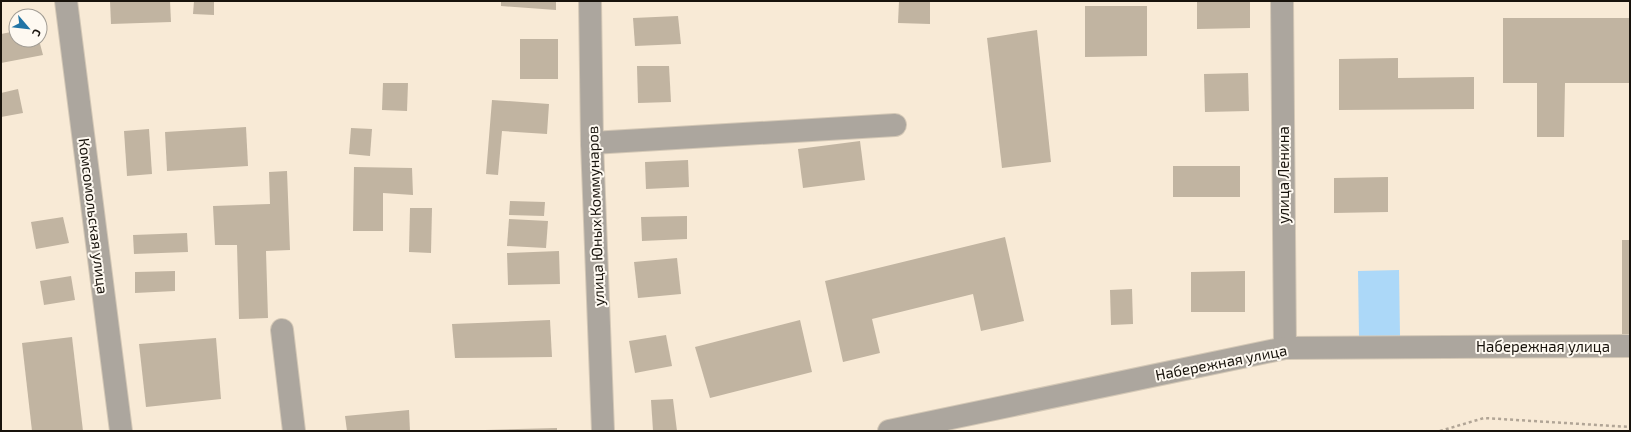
<svg xmlns="http://www.w3.org/2000/svg" width="1631" height="432" viewBox="0 0 1631 432" font-family="'Exo 2',sans-serif">
<rect width="100%" height="100%" fill="#f8ead6"/>
<path fill="#acd8f8" d="M 1399,270 L 1400,336 L 1359,337 L 1358,271 Z"/>
<g fill="#c1b4a1">
<path d="M 110,1 L 170,1 L 171,22 L 111,24 Z"/>
<path d="M 194,1 L 214,1 L 214,15 L 193,14 Z"/>
<path d="M 501,1 L 556,1 L 556,10 L 501,6 Z"/>
<path d="M 899,1 L 930,1 L 930,24 L 898,23 Z"/>
<path d="M 1197,1 L 1250,1 L 1250,28 L 1197,29 Z"/>
<path d="M 1085,6 L 1147,6 L 1147,56 L 1085,57 Z"/>
<path d="M 678,16 L 681,44 L 635,46 L 633,18 Z"/>
<path d="M 1503,18 L 1630,18 L 1630,83 L 1565,83 L 1564,137 L 1537,137 L 1537,83 L 1503,83 Z"/>
<path d="M 1037,30 L 1051,162 L 1002,168 L 987,38 Z"/>
<path d="M 16,31 L 16,40 L 39,40 L 43,55 L 1,63 L 1,34 Z"/>
<rect x="520" y="39" width="38" height="40"/>
<path d="M 1398,58 L 1398,78 L 1474,77 L 1474,109 L 1339,110 L 1339,59 Z"/>
<path d="M 637,66 L 669,66 L 671,102 L 638,103 Z"/>
<path d="M 1248,73 L 1249,111 L 1205,112 L 1204,74 Z"/>
<path d="M 383,83 L 408,83 L 407,111 L 382,110 Z"/>
<path d="M 18,89 L 23,113 L 1,117 L 1,93 Z"/>
<path d="M 492,100 L 549,104 L 547,134 L 502,131 L 498,175 L 486,174 Z"/>
<path d="M 246,127 L 248,166 L 167,171 L 165,132 Z"/>
<path d="M 351,128 L 372,129 L 370,156 L 349,154 Z"/>
<path d="M 149,129 L 152,174 L 127,176 L 124,131 Z"/>
<path d="M 860,141 L 865,180 L 803,188 L 798,149 Z"/>
<path d="M 688,160 L 689,187 L 646,189 L 645,162 Z"/>
<rect x="1173" y="166" width="67" height="31"/>
<path d="M 354,167 L 412,168 L 413,195 L 383,193 L 383,231 L 353,231 Z"/>
<path d="M 287,171 L 290,250 L 266,251 L 268,318 L 239,319 L 237,245 L 215,245 L 213,206 L 270,204 L 269,172 Z"/>
<path d="M 1388,177 L 1388,212 L 1334,213 L 1334,178 Z"/>
<path d="M 510,201 L 545,202 L 544,216 L 509,215 Z"/>
<path d="M 410,208 L 432,208 L 431,253 L 409,252 Z"/>
<path d="M 687,216 L 687,239 L 642,241 L 641,217 Z"/>
<path d="M 63,217 L 69,243 L 36,249 L 31,222 Z"/>
<path d="M 509,219 L 548,221 L 546,248 L 507,246 Z"/>
<path d="M 187,233 L 188,252 L 134,254 L 133,235 Z"/>
<path d="M 1005,237 L 1024,321 L 981,331 L 973,294 L 872,319 L 880,353 L 843,362 L 825,281 Z"/>
<rect x="1622" y="240" width="8" height="94"/>
<path d="M 559,251 L 560,284 L 508,285 L 507,253 Z"/>
<path d="M 677,258 L 681,294 L 638,298 L 634,262 Z"/>
<path d="M 175,271 L 175,291 L 135,293 L 135,272 Z"/>
<path d="M 1245,271 L 1245,312 L 1191,312 L 1191,272 Z"/>
<path d="M 71,276 L 75,300 L 44,305 L 40,281 Z"/>
<path d="M 1132,289 L 1133,324 L 1111,325 L 1110,290 Z"/>
<path d="M 550,320 L 552,357 L 455,358 L 452,324 Z"/>
<path d="M 800,320 L 812,372 L 710,398 L 695,347 Z"/>
<path d="M 666,335 L 672,366 L 635,373 L 629,341 Z"/>
<path d="M 72,337 L 83,431 L 32,431 L 22,343 Z"/>
<path d="M 216,338 L 221,399 L 146,407 L 139,344 Z"/>
<path d="M 673,399 L 677,431 L 653,431 L 651,400 Z"/>
<path d="M 409,410 L 410,431 L 347,431 L 345,416 Z"/>
<path d="M 557,428 L 557,431 L 485,431 L 485,430 Z"/>
</g>
<g fill="none" stroke-linecap="round" stroke-linejoin="round">
<defs>
<g id="minor">
<path d="M 66,1 L 121,431"/>
<path d="M 590,1 L 592,143 L 603,431"/>
<path d="M 1282,1 L 1285,348"/>
<path d="M 592,143 L 895,125"/>
<path d="M 282,330 L 294,431"/>
<path d="M 889,431 L 1285,348 L 1630,346"/>
</g>
</defs>
<use href="#minor" stroke="#d4c8b6" stroke-width="24"/>
<path stroke="#b1a596" stroke-width="2.5" stroke-dasharray="3 3" stroke-linecap="butt" d="M 1440,431 L 1484,418 L 1630,427"/>
<use href="#minor" stroke="#aca69e" stroke-width="22"/>
</g>
<g text-anchor="middle" dominant-baseline="central" stroke-width="4" stroke-linejoin="round" paint-order="stroke">
<g font-size="15" fill="#18130c" stroke="#fef9f1">
<text transform="translate(1283 175) rotate(-90)">улица Ленина</text>
<text transform="translate(94 216) rotate(83)">Комсомольская улица</text>
<text transform="translate(595 216) rotate(-92)">улица Юных Коммунаров</text>
<text x="1543" y="346">Набережная улица</text>
<text transform="translate(1221 362) rotate(-11)">Набережная улица</text>
</g>
</g>
<rect width="1631" height="432" fill="none" stroke="#18130c" stroke-width="4"/>
<g transform="translate(28 28) rotate(118)"><circle r="19" fill="#fef9f1" stroke="#a29d95"/>
<path d="M0-3L7 15L0 10L-7 15Z" fill="#2174a5"/>
<text y="-6" font-size="11" font-weight="bold" text-anchor="middle" fill="#18130c">С</text>
</g>
</svg>
